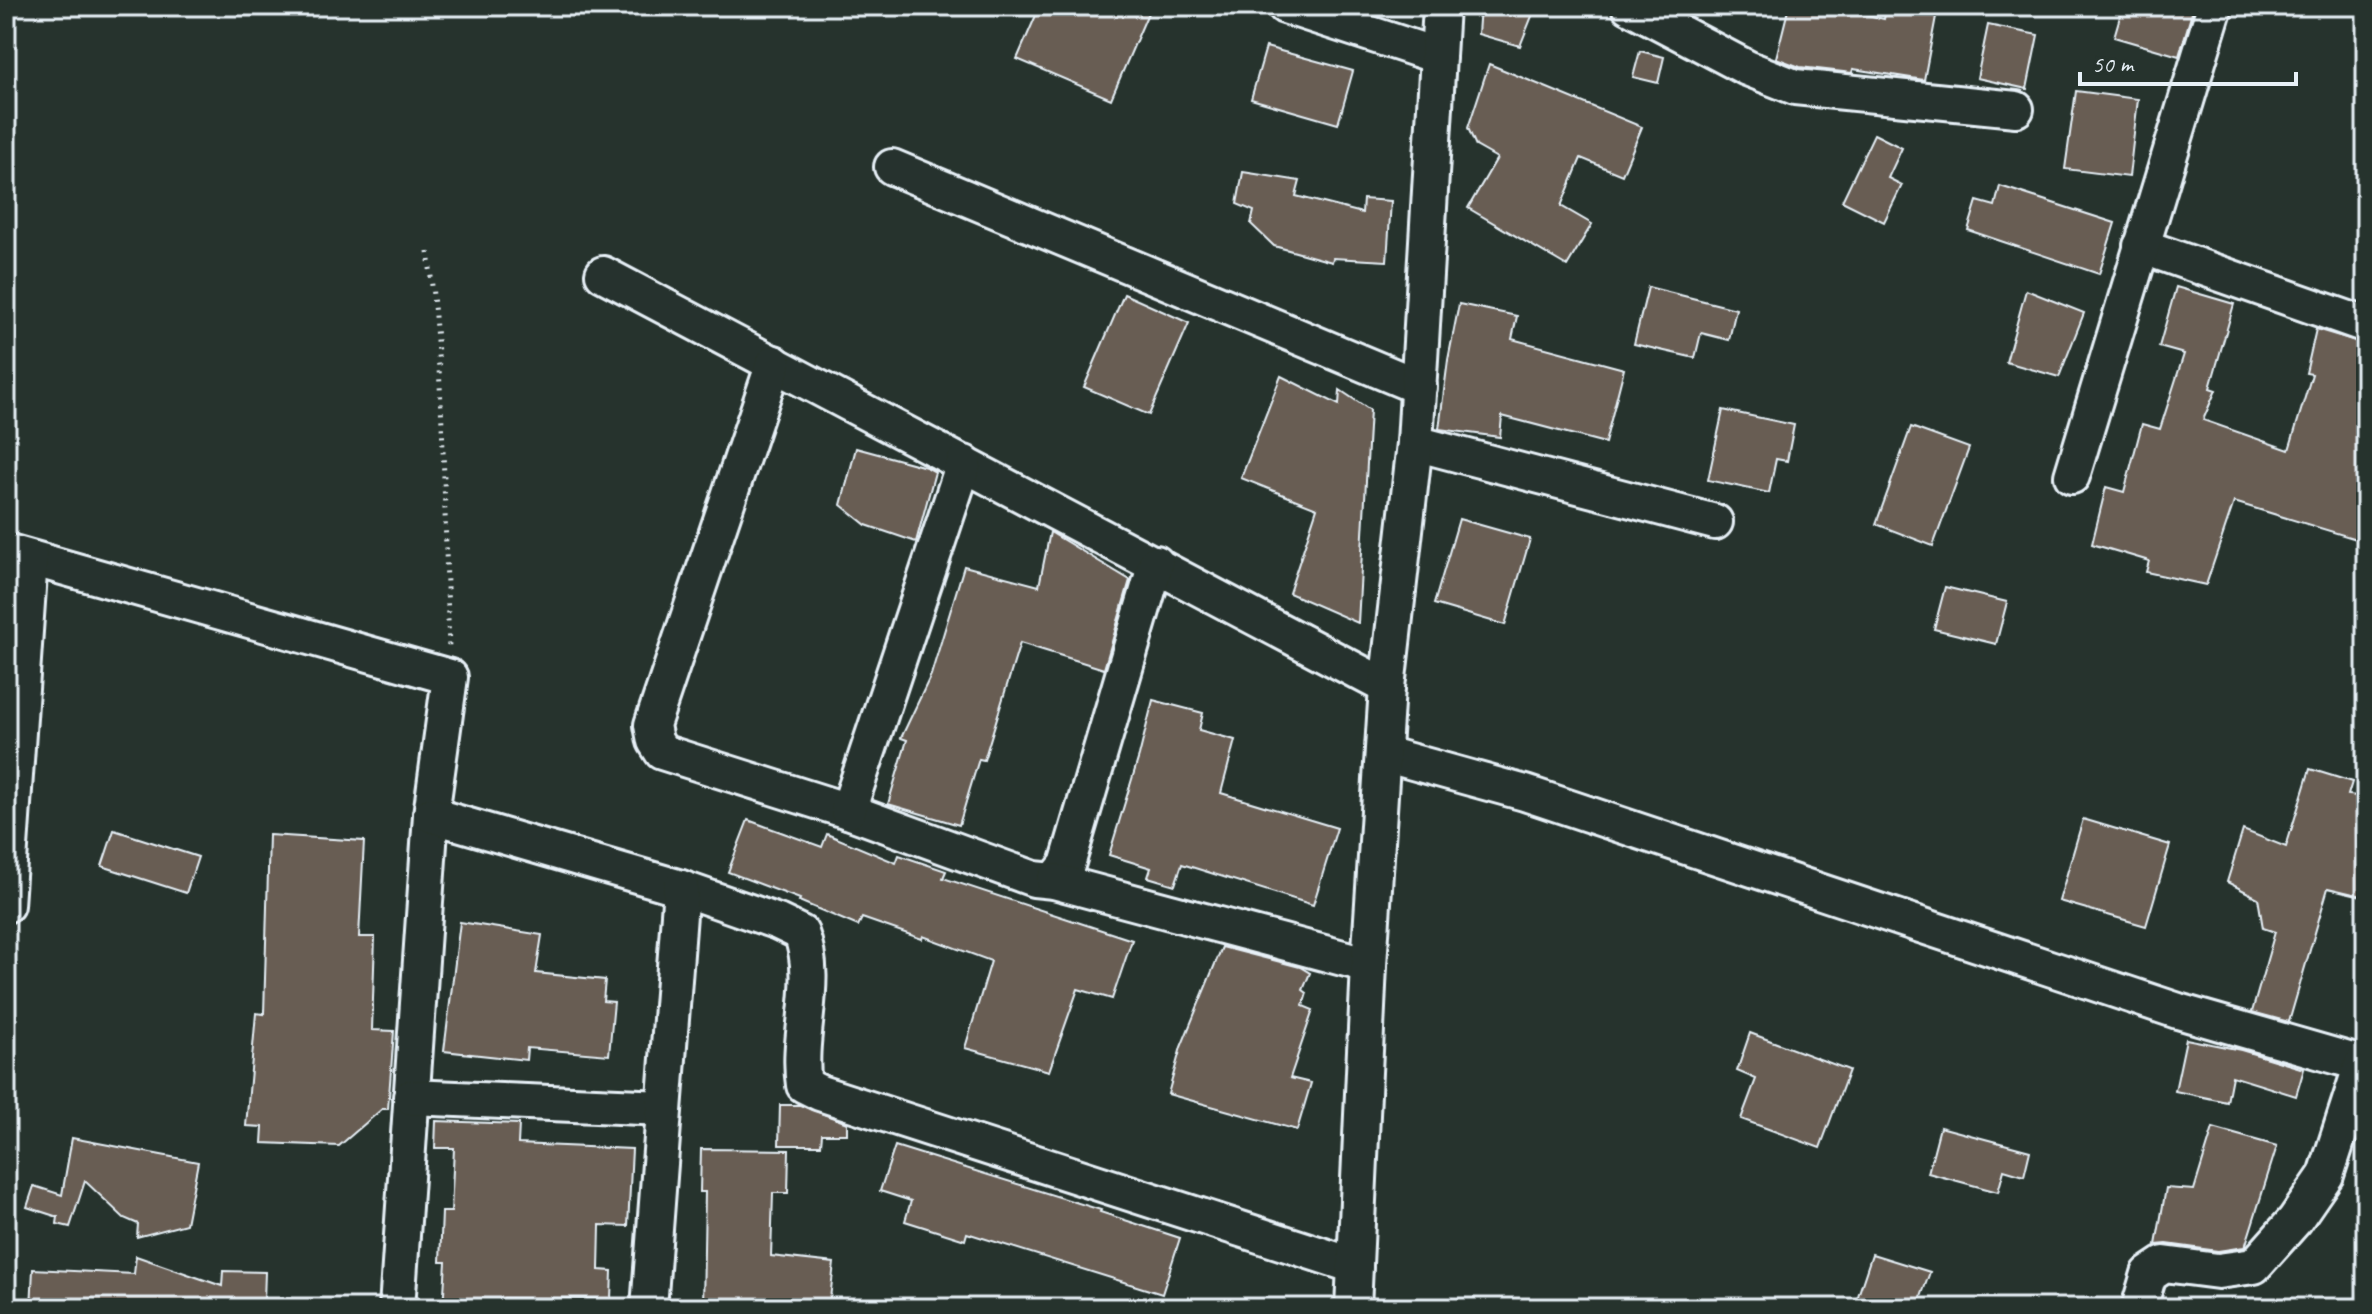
<svg xmlns="http://www.w3.org/2000/svg" width="2372" height="1314" viewBox="0 0 2372 1314" font-family="Caveat,sans-serif">
<rect width="100%" height="100%" fill="#26332d"/>
<filter id="ink" filterUnits="userSpaceOnUse"><feTurbulence type="fractalNoise" baseFrequency=".0125" numOctaves="2"/><feDisplacementMap in="SourceGraphic" scale="16" xChannelSelector="R" yChannelSelector="G"/><feConvolveMatrix kernelMatrix="1 2 1 2 8 2 1 2 1" color-interpolation-filters="sRGB"/></filter>
<g filter="url(#ink)">
<g fill="#675d53" stroke="#e8f1f8" stroke-width="2">
<path d="M 1040,6 L 1151,6 L 1111,99 L 1017,59 Z"/>
<path d="M 1480,6 L 1536,6 L 1520,46 L 1478,34 Z"/>
<path d="M 1789,6 L 1832,6 L 1884,19 L 1887,6 L 1938,6 L 1924,80 L 1853,69 L 1852,73 L 1800,67 L 1776,58 Z"/>
<path d="M 2123,6 L 2194,6 L 2179,56 L 2114,37 Z"/>
<path d="M 1988,25 L 2038,35 L 2027,89 L 1977,78 Z"/>
<path d="M 1266,47 L 1353,71 L 1338,124 L 1251,99 Z"/>
<path d="M 1640,51 L 1664,57 L 1658,83 L 1633,77 Z"/>
<path d="M 1489,64 L 1642,127 L 1622,175 L 1581,158 L 1561,206 L 1592,224 L 1567,266 L 1468,208 L 1497,158 L 1476,146 L 1468,128 Z"/>
<path d="M 2076,91 L 2138,99 L 2129,177 L 2065,169 Z"/>
<path d="M 1874,134 L 1902,148 L 1888,178 L 1902,185 L 1884,222 L 1842,201 Z"/>
<path d="M 1243,172 L 1300,181 L 1296,196 L 1362,213 L 1363,199 L 1391,201 L 1387,261 L 1333,258 L 1332,262 L 1274,246 L 1251,224 L 1254,211 L 1237,204 Z"/>
<path d="M 2000,186 L 2115,223 L 2099,274 L 1968,230 L 1977,201 L 1995,206 Z"/>
<path d="M 1648,287 L 1736,309 L 1729,340 L 1701,333 L 1695,358 L 1634,344 Z"/>
<path d="M 2176,287 L 2234,304 L 2210,388 L 2216,390 L 2203,420 L 2289,450 L 2312,374 L 2306,373 L 2316,329 L 2366,344 L 2366,542 L 2234,502 L 2206,585 L 2146,572 L 2149,561 L 2092,544 L 2106,487 L 2124,492 L 2142,424 L 2160,429 L 2184,354 L 2159,347 Z"/>
<path d="M 2026,290 L 2084,313 L 2059,377 L 2006,362 Z"/>
<path d="M 1124,294 L 1189,323 L 1149,415 L 1084,387 Z"/>
<path d="M 1459,304 L 1517,316 L 1512,339 L 1624,369 L 1605,443 L 1502,416 L 1500,437 L 1439,429 L 1448,360 Z"/>
<path d="M 1281,376 L 1339,405 L 1340,390 L 1370,410 L 1358,623 L 1289,593 L 1317,508 L 1241,478 Z"/>
<path d="M 1723,410 L 1794,425 L 1787,461 L 1776,459 L 1769,493 L 1708,480 Z"/>
<path d="M 1911,427 L 1969,448 L 1933,546 L 1876,524 Z"/>
<path d="M 856,448 L 926,467 L 935,472 L 916,542 L 866,525 L 841,505 Z"/>
<path d="M 1459,519 L 1530,539 L 1505,625 L 1434,604 Z"/>
<path d="M 1050,532 L 1130,580 L 1104,669 L 1020,643 L 984,760 L 979,759 L 959,825 L 888,804 L 907,740 L 901,738 L 931,675 L 964,566 L 1039,586 Z"/>
<path d="M 1945,587 L 2007,602 L 1996,644 L 1934,629 Z"/>
<path d="M 1153,700 L 1203,713 L 1199,730 L 1235,740 L 1221,793 L 1337,828 L 1313,905 L 1182,864 L 1175,885 L 1148,877 L 1151,868 L 1109,855 L 1139,756 Z"/>
<path d="M 2310,769 L 2352,782 L 2348,795 L 2366,797 L 2366,897 L 2328,888 L 2289,1022 L 2252,1012 L 2275,932 L 2263,928 L 2258,898 L 2227,882 L 2243,830 L 2286,847 Z"/>
<path d="M 2083,819 L 2170,845 L 2146,926 L 2059,901 Z"/>
<path d="M 748,820 L 822,847 L 827,834 L 896,863 L 899,855 L 946,871 L 943,878 L 1132,940 L 1112,999 L 1078,989 L 1049,1071 L 965,1048 L 991,961 L 923,936 L 922,939 L 862,918 L 858,926 L 799,901 L 800,899 L 728,872 Z"/>
<path d="M 114,830 L 198,857 L 186,893 L 102,866 Z"/>
<path d="M 269,835 L 364,841 L 359,937 L 375,937 L 372,1030 L 394,1031 L 388,1109 L 382,1109 L 339,1146 L 262,1143 L 263,1127 L 246,1126 L 256,1013 L 264,1014 Z"/>
<path d="M 460,922 L 542,935 L 536,973 L 605,980 L 603,1001 L 614,1002 L 609,1055 L 527,1048 L 526,1060 L 444,1051 Z"/>
<path d="M 1222,947 L 1300,967 L 1310,973 L 1303,990 L 1307,993 L 1303,1006 L 1313,1010 L 1290,1078 L 1311,1083 L 1297,1130 L 1168,1094 L 1181,1047 Z"/>
<path d="M 1750,1033 L 1849,1070 L 1820,1148 L 1741,1119 L 1756,1079 L 1737,1071 Z"/>
<path d="M 2186,1039 L 2241,1050 L 2304,1069 L 2296,1096 L 2232,1076 L 2227,1102 L 2175,1091 Z"/>
<path d="M 780,1105 L 800,1105 L 847,1123 L 847,1134 L 822,1134 L 821,1145 L 779,1145 Z"/>
<path d="M 436,1121 L 519,1124 L 518,1144 L 632,1149 L 628,1226 L 600,1225 L 599,1270 L 612,1271 L 611,1299 L 504,1298 L 503,1308 L 443,1308 L 446,1262 L 440,1262 L 442,1212 L 451,1212 L 454,1148 L 435,1148 Z"/>
<path d="M 1940,1127 L 2030,1151 L 2024,1176 L 2004,1170 L 1998,1192 L 1928,1173 Z"/>
<path d="M 2213,1128 L 2277,1146 L 2246,1244 L 2244,1247 L 2218,1251 L 2167,1244 L 2156,1245 L 2166,1188 L 2194,1190 Z"/>
<path d="M 72,1138 L 198,1162 L 186,1224 L 137,1237 L 138,1224 L 124,1218 L 85,1181 L 70,1227 L 57,1224 L 58,1217 L 27,1207 L 34,1186 L 62,1195 Z"/>
<path d="M 895,1146 L 1101,1210 L 1100,1212 L 1180,1238 L 1162,1294 L 967,1233 L 965,1240 L 905,1221 L 911,1201 L 880,1191 Z"/>
<path d="M 701,1149 L 789,1150 L 788,1193 L 773,1193 L 771,1256 L 834,1263 L 829,1308 L 703,1308 L 705,1192 L 700,1192 Z"/>
<path d="M 1872,1254 L 1930,1272 L 1917,1308 L 1854,1308 Z"/>
<path d="M 136,1256 L 222,1286 L 223,1271 L 265,1272 L 264,1301 L 274,1304 L 273,1308 L 31,1308 L 33,1269 L 134,1274 Z"/>
</g>
<g fill="none" stroke-linecap="round" stroke-linejoin="round">
<defs>
<g id="minor">
<path d="M 1285,6 L 1438,56"/>
<path d="M 1629,6 L 1747,68 L 1795,87 L 2016,109"/>
<path d="M 892,167 L 1419,387"/>
<path d="M 2141,246 L 2366,325"/>
<path d="M 603,274 L 1387,687"/>
<path d="M 774,363 L 652,725 L 655,741 L 662,752 L 848,811 L 1034,879 L 1054,881 L 1067,865 L 1156,563"/>
<path d="M 1415,443 L 1715,522"/>
<path d="M 2072,476 L 2215,6"/>
<path d="M 6,551 L 450,677 L 431,815 L 397,1308"/>
<path d="M 1384,754 L 1525,793 L 2178,1011 L 2366,1065"/>
<path d="M 848,811 L 964,463"/>
<path d="M 431,815 L 681,888 L 778,922 L 801,933 C 820,982 796,1034 804,1085 L 820,1093 L 1355,1266"/>
<path d="M 1054,881 L 1369,965"/>
<path d="M 6,905 L 30,559"/>
<path d="M 411,1097 L 664,1108"/>
<path d="M 649,1308 L 681,888"/>
<path d="M 1353,1308 L 1369,965 L 1387,687 L 1415,443 L 1441,6"/>
<path d="M 2139,1308 L 2149,1274 L 2164,1264 L 2218,1271 L 2254,1266 L 2295,1220 L 2326,1175 L 2362,1064"/>
</g>
</defs>
<use href="#minor" stroke="#e8f1f8" stroke-width="40"/>
<path stroke="#e8f1f8" stroke-width="5" stroke-dasharray="2 6" stroke-linecap="butt" d="M 428,252 C 445,383 444,516 449,648"/>
<use href="#minor" stroke="#26332d" stroke-width="34"/>
</g>
</g>
<rect width="2372" height="1314" fill="none" stroke="#26332d" stroke-width="32"/>
<rect x="16" y="16" width="2340" height="1282" fill="none" stroke="#e8f1f8" stroke-width="3" filter="url(#ink)"/>
<path d="M2080 72v12h216v-12" fill="none" stroke="#e8f1f8" stroke-width="4"/>
<text x="2092" y="72" font-size="24" fill="#e8f1f8" stroke="#26332d" stroke-width="6" paint-order="stroke">50 m</text>
</svg>
